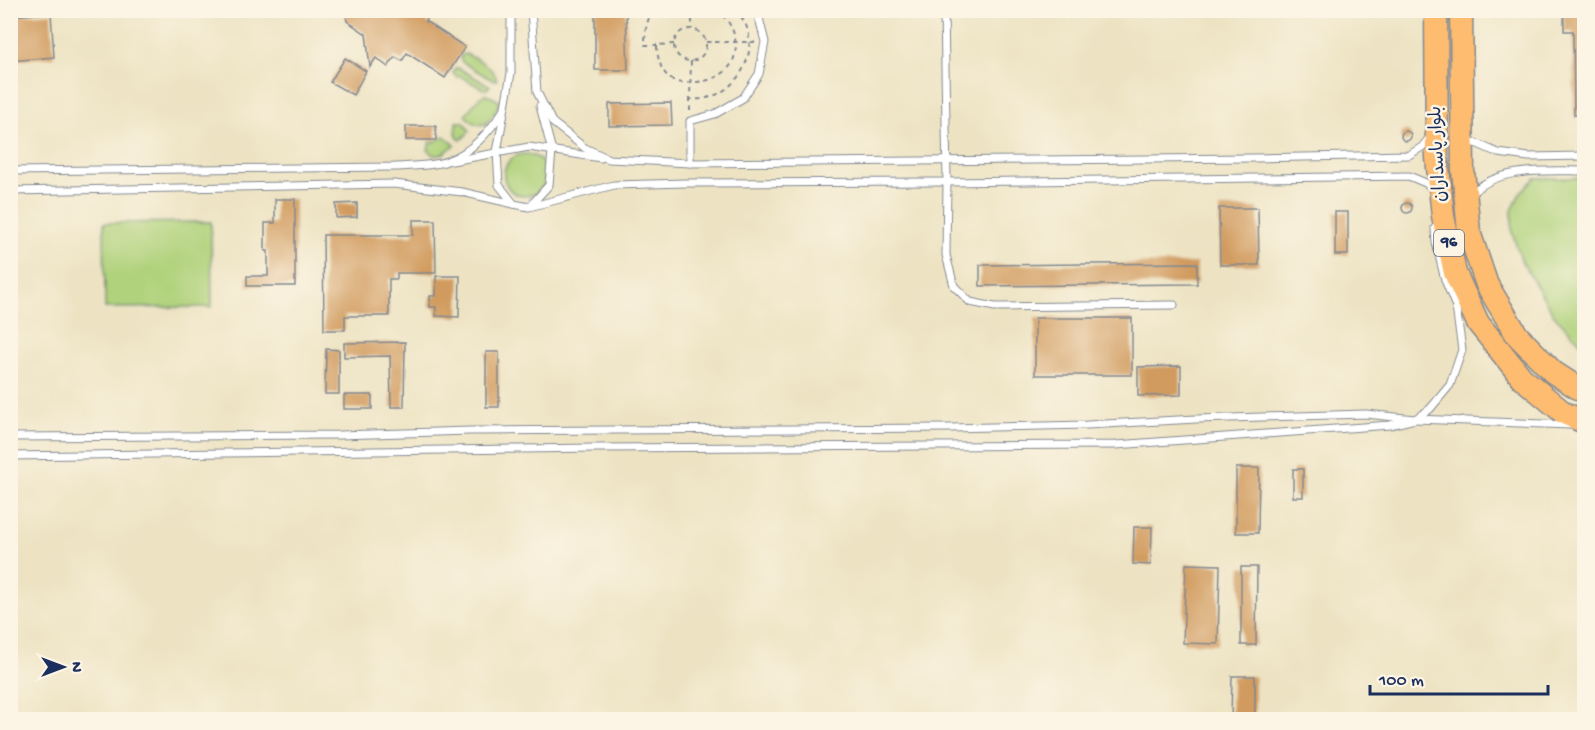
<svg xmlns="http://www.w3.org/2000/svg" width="1595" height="730" viewBox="0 0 1595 730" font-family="'Gochi Hand','Playpen Sans Arabic',sans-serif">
<rect width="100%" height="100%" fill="#fcf5e5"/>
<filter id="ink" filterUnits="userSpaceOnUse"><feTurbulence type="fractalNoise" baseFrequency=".0167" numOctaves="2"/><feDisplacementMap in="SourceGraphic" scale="12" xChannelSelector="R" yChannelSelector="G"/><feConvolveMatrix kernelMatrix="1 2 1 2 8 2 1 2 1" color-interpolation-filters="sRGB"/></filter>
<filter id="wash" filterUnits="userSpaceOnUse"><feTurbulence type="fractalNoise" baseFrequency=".008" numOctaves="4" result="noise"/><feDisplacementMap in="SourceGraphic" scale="24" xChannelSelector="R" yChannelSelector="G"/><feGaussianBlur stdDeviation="1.35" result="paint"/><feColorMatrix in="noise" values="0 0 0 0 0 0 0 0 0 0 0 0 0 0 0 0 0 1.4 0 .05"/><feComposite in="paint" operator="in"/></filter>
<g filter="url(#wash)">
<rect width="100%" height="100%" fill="#ede3c3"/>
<g fill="#b0d27b" stroke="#66806c" stroke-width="1.5">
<path d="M 466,54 C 477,59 494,67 497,80 L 492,80 L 462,62 L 460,58 L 462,55 Z"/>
<path d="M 458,68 L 490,86 L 487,89 L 483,89 L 460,76 L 457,77 L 453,73 L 455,69 Z"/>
<path d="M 485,94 L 500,101 L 494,114 L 485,124 C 476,126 471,122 465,115 L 479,98 Z"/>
<path d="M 456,122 L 464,122 L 470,131 L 461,140 C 455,136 455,129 456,122 Z"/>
<path d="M 444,136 L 455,145 L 441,155 L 433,155 L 428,150 L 430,142 L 435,142 Z"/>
<circle cx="525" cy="175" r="21"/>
<path d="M 1535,178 L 1584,178 L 1584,346 L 1554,315 L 1522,262 L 1512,232 L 1512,211 L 1520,193 Z"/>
<path d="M 211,222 L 212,307 L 105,308 L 104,223 Z"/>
</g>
<g id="blocks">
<g fill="#d19b5f">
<path d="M 345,10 L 432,10 L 425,21 L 465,47 L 445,78 L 407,53 L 402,61 L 395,57 L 388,67 L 376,58 L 370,67 L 366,34 L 347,21 Z"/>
<path d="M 595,10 L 626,10 L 628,70 L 595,70 Z"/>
<path d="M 1564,10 L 1584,10 L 1584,115 L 1574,115 L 1573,31 L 1564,31 Z"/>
<path d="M 51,13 L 54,57 L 10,61 L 10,16 Z"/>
<path d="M 345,58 L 366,71 L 353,95 L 330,82 Z"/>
<path d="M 671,103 L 672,125 L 609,126 L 609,104 Z"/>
<rect x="406" y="126" width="30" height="14"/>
<circle cx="1406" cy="136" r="5"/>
<path d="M 275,199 L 295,199 L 295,286 L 247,286 L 247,276 L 268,276 L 268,251 L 265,251 L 265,223 L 275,223 Z"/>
<circle cx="1407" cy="208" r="5"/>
<path d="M 357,203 L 357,217 L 336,218 L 336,204 Z"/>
<path d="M 1219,208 L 1258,208 L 1259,265 L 1220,265 Z"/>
<rect x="1335" y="212" width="13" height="43"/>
<path d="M 413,220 L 435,220 L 436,273 L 397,273 L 397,279 L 389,279 L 389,316 L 345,316 L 345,330 L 324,330 L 323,235 L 413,235 Z"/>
<path d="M 1197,263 L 1197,284 L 980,286 L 980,265 Z"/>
<path d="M 436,276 L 460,276 L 459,317 L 436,316 L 436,307 L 430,307 L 430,296 L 436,296 Z"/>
<rect x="1035" y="318" width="97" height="57"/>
<path d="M 405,342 L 404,407 L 391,407 L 390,356 L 344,357 L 344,343 Z"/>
<path d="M 326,349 L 339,350 L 339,394 L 325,394 Z"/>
<rect x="486" y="352" width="13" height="55"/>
<path d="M 1181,366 L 1181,395 L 1138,396 L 1138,367 Z"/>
<rect x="344" y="395" width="28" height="14"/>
<path d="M 1236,468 L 1259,468 L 1258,533 L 1236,533 Z"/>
<rect x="1293" y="469" width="10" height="28"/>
<path d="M 1134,527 L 1152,527 L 1151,565 L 1133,564 Z"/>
<path d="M 1186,564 L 1220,565 L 1218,644 L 1183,643 Z"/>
<path d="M 1241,567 L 1257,567 L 1256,645 L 1241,645 Z"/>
<path d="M 1232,676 L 1255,676 L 1255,720 L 1231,720 Z"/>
</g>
</g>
</g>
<g filter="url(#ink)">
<use href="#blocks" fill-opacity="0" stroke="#848990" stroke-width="1.5"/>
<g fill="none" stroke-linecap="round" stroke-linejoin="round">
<defs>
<g id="service">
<path d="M 511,10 L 511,73 L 497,152 L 499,185 L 514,204 L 529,207 L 614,185 L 686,183 L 947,182 L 1409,176 L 1428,184 L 1434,191"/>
<path d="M 531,10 L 537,92 L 552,122 L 585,148 L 609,159 L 690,163"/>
<path d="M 755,10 L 758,14 L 765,42 L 759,74 L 743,98 L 715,114 L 690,121 L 690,163 L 1253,158 L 1409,155 L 1422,147 L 1430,137"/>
<path d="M 944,10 L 947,182 L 946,255 L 954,286 L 970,302 L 995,307 L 1174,305"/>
<path d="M 1469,138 L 1471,141 L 1498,153 L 1529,157 L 1584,156"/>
<path d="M 452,161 L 529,147 L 601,158"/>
<path d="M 10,171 L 395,167 C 409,166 435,166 447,161 C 472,152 489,132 503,111"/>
<path d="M 10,191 L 394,184 L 462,192 L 514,204"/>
<path d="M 1470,195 C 1497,166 1548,171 1584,171"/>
<path d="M 530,206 L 549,185 L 552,151 L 540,106"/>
<path d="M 10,437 L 339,435 L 470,431 L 950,428 L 1087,425 L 1196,419 L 1366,414 L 1415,419 L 1570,425"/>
<path d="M 10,456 L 597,448 L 1116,445 L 1390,425 L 1415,419 L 1430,409 L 1450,385 L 1462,350 L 1456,307 L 1445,280 L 1436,243 L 1435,228"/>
</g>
<g id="trunk">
<path d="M 1436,10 L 1437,158 L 1443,216 L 1455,273 L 1478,323 L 1522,378 L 1564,413 L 1584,422"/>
<path d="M 1461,10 L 1463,170 L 1469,232 L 1487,285 L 1517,335 L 1553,372 L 1584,392"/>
</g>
</defs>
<use href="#service" stroke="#848990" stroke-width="9"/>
<use href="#trunk" stroke="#848990" stroke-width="25"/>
<g stroke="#848990" stroke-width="2" stroke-dasharray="4.5 4.5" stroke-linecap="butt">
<path d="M 653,10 C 646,21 645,33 645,45 L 657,45"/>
<path d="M 692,10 L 692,29"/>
<circle cx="690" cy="45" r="16"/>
<path d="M 706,42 L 755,42"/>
<path d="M 674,44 L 657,45 C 657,58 661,74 674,81 C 681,84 689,82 697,82 C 706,81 715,79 723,73 C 740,61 739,35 726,19 C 723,16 719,13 716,10"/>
<path d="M 691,61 L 690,99 C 726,103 757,66 748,31 C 746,23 741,17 737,10"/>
<path d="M 690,111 L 690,99"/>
</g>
<use href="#service" stroke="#fff" stroke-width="7"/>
<use href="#trunk" stroke="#fdbc70" stroke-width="22"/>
</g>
</g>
<g text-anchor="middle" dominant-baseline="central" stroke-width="5" stroke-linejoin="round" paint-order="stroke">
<rect fill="#fcf5e5" stroke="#5e6a86" stroke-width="1.5" x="1434" y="230" width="30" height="26" rx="4.5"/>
<g font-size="16" font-weight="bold" fill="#1b2f5e">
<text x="1449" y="243">96</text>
</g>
<g font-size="18" fill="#1b2f5e" stroke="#fcf5e5">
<text transform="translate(1439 154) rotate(-93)">بلوار پاسداران</text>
</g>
</g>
<rect width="1595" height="730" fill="none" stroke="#fcf5e5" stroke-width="36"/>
<g transform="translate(63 667) rotate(90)" stroke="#fcf5e5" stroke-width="4.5" paint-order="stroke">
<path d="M0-4.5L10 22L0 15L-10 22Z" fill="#1b2f5e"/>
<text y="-9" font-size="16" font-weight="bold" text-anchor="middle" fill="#1b2f5e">N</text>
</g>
<path d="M1370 685v9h178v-9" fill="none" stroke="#1b2f5e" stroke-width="3"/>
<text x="1379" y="685" font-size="18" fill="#1b2f5e" stroke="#fcf5e5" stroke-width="4.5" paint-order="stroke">100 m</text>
</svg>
